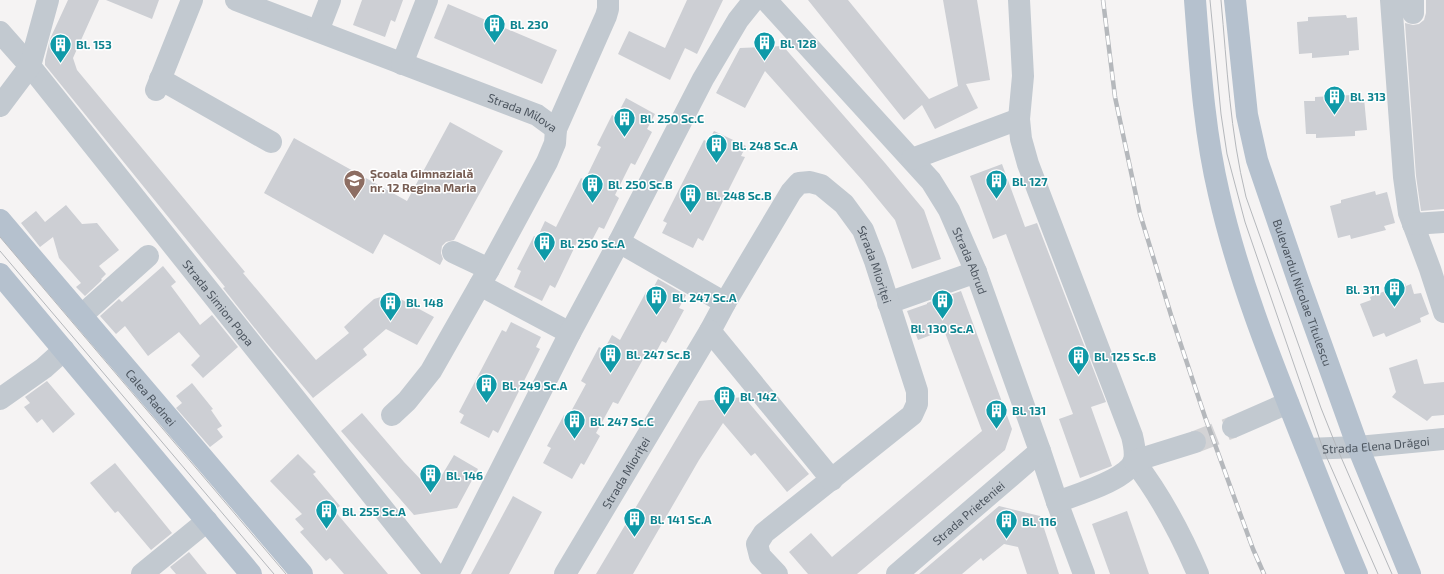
<svg xmlns="http://www.w3.org/2000/svg" width="1444" height="574" viewBox="0 0 1444 574" font-family="'Exo 2',sans-serif">
<rect width="100%" height="100%" fill="#f5f3f3"/>
<g fill="#cdcfd4">
<path d="M 68,0 L 99,0 L 73,58 L 77,70 L 245,272 L 243,273 L 316,360 L 349,333 L 344,327 L 365,307 L 374,299 L 384,296 L 395,296 L 434,317 L 417,345 L 386,329 L 363,349 L 367,355 L 313,398 L 265,341 L 223,288 L 225,287 L 45,65 L 45,60 L 50,39 Z"/>
<path d="M 106,0 L 159,0 L 152,19 Z"/>
<path d="M 362,0 L 403,0 L 395,22 L 391,20 L 385,37 L 353,25 Z"/>
<path d="M 687,0 L 723,0 L 697,54 L 685,48 L 670,80 L 618,54 L 629,31 L 665,48 Z"/>
<path d="M 808,0 L 848,0 L 929,99 L 958,86 L 943,0 L 977,0 L 990,80 L 966,84 L 978,108 L 935,129 L 922,105 L 904,120 Z"/>
<path d="M 1426,0 L 1444,0 L 1444,209 L 1421,211 L 1416,176 L 1405,23 L 1413,25 L 1419,24 L 1424,20 L 1426,13 Z"/>
<path d="M 448,4 L 557,50 L 542,84 L 434,38 Z"/>
<path d="M 1346,15 L 1347,18 L 1357,17 L 1359,50 L 1349,51 L 1349,55 L 1312,58 L 1312,53 L 1299,54 L 1297,22 L 1308,21 L 1308,17 Z"/>
<path d="M 783,46 L 885,163 L 924,210 L 941,259 L 912,269 L 895,220 L 863,181 L 765,71 L 745,108 L 716,93 L 740,48 Z"/>
<path d="M 1352,95 L 1353,99 L 1364,98 L 1367,130 L 1355,131 L 1355,136 L 1316,138 L 1316,134 L 1306,134 L 1304,101 L 1315,101 L 1315,97 Z"/>
<path d="M 626,98 L 655,114 L 647,129 L 652,132 L 635,165 L 631,163 L 615,195 L 619,198 L 604,229 L 599,227 L 590,244 L 579,238 L 555,288 L 550,285 L 542,301 L 514,287 L 521,271 L 517,269 L 534,236 L 537,238 L 545,221 L 556,227 L 581,178 L 585,180 L 601,147 L 597,145 L 612,115 L 616,117 Z"/>
<path d="M 450,122 L 503,151 L 454,240 L 446,242 L 442,246 L 441,253 L 443,259 L 440,265 L 384,234 L 373,254 L 264,193 L 294,138 L 407,201 Z"/>
<path d="M 714,131 L 746,146 L 741,156 L 745,157 L 703,241 L 698,238 L 693,248 L 662,233 L 667,223 L 663,221 L 704,140 L 708,142 Z"/>
<path d="M 1002,164 L 1025,227 L 1037,223 L 1106,402 L 1091,407 L 1112,466 L 1080,478 L 1059,419 L 1073,414 L 1006,234 L 993,239 L 970,176 Z"/>
<path d="M 1375,191 L 1376,195 L 1387,192 L 1395,223 L 1384,226 L 1386,230 L 1351,239 L 1350,235 L 1338,238 L 1330,206 L 1341,203 L 1341,200 Z"/>
<path d="M 66,205 L 82,224 L 97,223 L 119,250 L 99,266 L 106,274 L 101,279 L 102,280 L 85,296 L 76,287 L 81,283 L 59,258 L 53,237 L 40,247 L 21,223 L 36,211 L 45,222 Z"/>
<path d="M 163,266 L 176,282 L 171,286 L 200,325 L 212,315 L 238,347 L 203,378 L 191,365 L 200,356 L 179,332 L 148,356 L 125,326 L 116,334 L 100,316 L 119,299 L 122,302 Z"/>
<path d="M 658,279 L 686,295 L 679,308 L 684,310 L 666,343 L 662,341 L 653,358 L 646,354 L 618,404 L 613,402 L 596,433 L 600,436 L 584,465 L 581,463 L 572,479 L 543,463 L 551,448 L 547,446 L 564,415 L 568,417 L 586,384 L 581,381 L 599,347 L 604,350 L 612,335 L 620,340 L 646,292 L 650,294 Z"/>
<path d="M 1405,283 L 1406,286 L 1411,284 L 1414,294 L 1421,293 L 1429,314 L 1420,318 L 1421,322 L 1386,337 L 1384,333 L 1373,337 L 1360,304 L 1371,300 L 1370,297 Z"/>
<path d="M 961,291 L 1012,429 L 1005,450 L 857,574 L 808,574 L 789,552 L 811,533 L 832,557 L 982,431 L 944,330 L 918,340 L 907,311 L 927,304 L 927,303 Z"/>
<path d="M 511,322 L 541,337 L 536,347 L 540,349 L 498,433 L 493,430 L 489,438 L 460,423 L 464,415 L 459,412 L 502,330 L 506,332 Z"/>
<path d="M 1417,359 L 1424,384 L 1444,382 L 1444,415 L 1432,416 L 1427,421 L 1392,397 L 1396,392 L 1389,368 Z"/>
<path d="M 47,381 L 75,414 L 53,433 L 42,419 L 37,423 L 24,407 L 30,403 L 25,397 Z"/>
<path d="M 192,383 L 213,409 L 211,410 L 222,426 L 217,429 L 223,437 L 210,447 L 176,408 L 182,403 L 176,396 Z"/>
<path d="M 744,397 L 809,474 L 787,492 L 755,453 L 751,456 L 723,423 L 699,460 L 633,574 L 596,574 L 699,401 Z"/>
<path d="M 362,413 L 404,462 L 424,483 L 439,480 L 454,455 L 478,469 L 457,508 L 414,515 L 341,431 Z"/>
<path d="M 298,454 L 316,472 L 313,474 L 340,506 L 334,510 L 388,574 L 344,574 L 330,558 L 326,561 L 300,532 L 304,529 L 295,519 L 302,514 L 270,481 Z"/>
<path d="M 115,463 L 172,533 L 151,550 L 118,511 L 115,513 L 90,483 Z"/>
<path d="M 513,496 L 542,512 L 517,559 L 509,574 L 471,574 Z"/>
<path d="M 999,506 L 1040,516 L 1059,574 L 1027,574 L 1018,547 L 1004,544 L 983,561 L 981,558 L 962,574 L 919,574 Z"/>
<path d="M 1127,511 L 1149,574 L 1110,574 L 1092,524 Z"/>
<path d="M 189,552 L 207,574 L 176,574 L 170,567 Z"/>
</g>
<g fill="none" stroke-linecap="round" stroke-linejoin="round">
<path stroke="#d3d3d5" stroke-width="22" stroke-dasharray="22 11" stroke-linecap="butt" d="M 1195,442 L 1233,427"/>
<g stroke="#c2c9d0" stroke-width="22">
<path id="s1" d="M 236,0 L 537,115 L 556,129"/>
<path id="s2" d="M 766,0 L 931,181 L 949,210 L 976,272 L 1040,451 L 1057,502 L 1084,574"/>
<path d="M 1019,0 L 1023,76 L 1019,119"/>
<path d="M 1391,0 L 1404,177 L 1409,213 L 1430,269 L 1444,312"/>
<path d="M 1413,0 L 1413,13"/>
<path d="M 318,31 L 330,0"/>
<path id="s3" d="M 0,32 L 30,66 L 435,574"/>
<path d="M 402,64 L 427,0"/>
<path d="M 160,79 L 271,142"/>
<path d="M 156,90 L 192,0"/>
<path d="M 0,106 L 30,66 L 48,0"/>
<path d="M 912,159 L 1019,119 L 1021,139 L 1028,164 L 1132,436 C 1134,444 1136,453 1134,461 C 1127,480 1075,495 1057,502"/>
<path d="M 1413,224 L 1444,222"/>
<path d="M 619,242 L 725,303"/>
<path d="M 453,252 L 489,269"/>
<path d="M 480,285 L 570,333"/>
<path d="M 888,303 L 976,272"/>
<path d="M 82,315 L 148,256"/>
<path id="s4" d="M 710,331 L 725,303 L 791,192 L 799,183 L 810,182 L 821,185 L 844,204 L 863,230 L 875,261 L 917,391 L 917,404 L 912,415 L 764,533 L 757,544 L 760,556 L 777,574"/>
<path d="M 0,399 L 44,368 L 64,350"/>
<path d="M 392,415 L 407,401 L 431,371 L 489,269 L 547,162 L 555,143 L 556,129 L 606,16 L 608,9 L 608,0"/>
<path d="M 1233,427 L 1288,403"/>
<path id="s5" d="M 1307,449 L 1358,447 L 1444,439"/>
<path d="M 1134,461 C 1161,496 1181,534 1198,574"/>
<path d="M 1134,461 L 1195,442"/>
<path d="M 142,574 L 207,521"/>
<path d="M 448,574 L 570,333 L 619,242 L 703,79 L 738,20 L 754,0"/>
<path id="s6" d="M 565,574 L 710,331 L 832,480"/>
<path id="s7" d="M 897,574 L 1040,451"/>
</g>
<g stroke="#b5c1ce" stroke-width="22">
<path d="M 1195,0 C 1200,65 1204,131 1219,194 C 1239,282 1273,365 1306,448 C 1323,490 1339,532 1357,574"/>
<path id="s8" d="M 1235,0 L 1247,115 L 1257,160 L 1298,280 L 1358,447 L 1410,574"/>
<path id="s9" d="M 0,220 L 302,574"/>
<path d="M 0,274 L 251,574"/>
</g>
<g stroke="#b5b8bc" stroke-width="1">
<path d="M 1210,0 L 1221,114 L 1227,154 L 1245,222 L 1323,449 L 1378,574"/>
<path d="M 1221,0 C 1227,66 1230,132 1246,197 L 1321,408 L 1337,448 L 1392,574"/>
<path d="M 0,237 L 286,574"/>
<path d="M 0,251 L 274,574"/>
</g>
<defs>
<path id="rail" d="M 1103,0 L 1115,97 L 1140,214 L 1171,315 L 1205,417 L 1253,549 L 1264,574"/>
</defs>
<use href="#rail" stroke="#b5b8bc" stroke-width="4.5"/>
<use href="#rail" stroke="#fff" stroke-width="3" stroke-dasharray="9" stroke-linecap="butt"/>
</g>
<defs>
<symbol id="building-pin" viewBox="-11 -11 22 30"><path d="M0 17L-7.5 6A9.5 9.5 0 1 1 7.5 6Z" fill="#0f9aa8" stroke="#fff"/><path d="M-4-6H4V6H1V3H-1V6H-4ZM-2.5-4.3h1.7v1.8h-1.7ZM.8-4.3h1.7v1.8H.8ZM-2.5-1h1.7V.8h-1.7ZM.8-1h1.7V.8H.8Z" fill="#fff"/></symbol>
<symbol id="school-pin" viewBox="-11 -11 22 30"><path d="M0 17L-7.5 6A9.5 9.5 0 1 1 7.5 6Z" fill="#8d6e63" stroke="#fff"/><path d="M0-5L7-2L0 1L-7-2ZM-4 1L0 2.5L4 1V4Q0 6-4 4Z" fill="#fff"/></symbol>
</defs>
<g fill-rule="evenodd">
<use href="#building-pin" x="482" y="12" width="25" height="34"/>
<use href="#building-pin" x="752" y="30" width="25" height="34"/>
<use href="#building-pin" x="48" y="32" width="25" height="34"/>
<use href="#building-pin" x="1322" y="84" width="25" height="34"/>
<use href="#building-pin" x="612" y="106" width="25" height="34"/>
<use href="#building-pin" x="704" y="132" width="25" height="34"/>
<use href="#school-pin" x="342" y="168" width="25" height="34"/>
<use href="#building-pin" x="984" y="168" width="25" height="34"/>
<use href="#building-pin" x="580" y="172" width="25" height="34"/>
<use href="#building-pin" x="678" y="182" width="25" height="34"/>
<use href="#building-pin" x="532" y="230" width="25" height="34"/>
<use href="#building-pin" x="1382" y="276" width="25" height="34"/>
<use href="#building-pin" x="644" y="284" width="25" height="34"/>
<use href="#building-pin" x="930" y="288" width="25" height="34"/>
<use href="#building-pin" x="378" y="290" width="25" height="34"/>
<use href="#building-pin" x="598" y="342" width="25" height="34"/>
<use href="#building-pin" x="1066" y="344" width="25" height="34"/>
<use href="#building-pin" x="474" y="372" width="25" height="34"/>
<use href="#building-pin" x="712" y="384" width="25" height="34"/>
<use href="#building-pin" x="984" y="398" width="25" height="34"/>
<use href="#building-pin" x="562" y="408" width="25" height="34"/>
<use href="#building-pin" x="418" y="462" width="25" height="34"/>
<use href="#building-pin" x="314" y="498" width="25" height="34"/>
<use href="#building-pin" x="622" y="506" width="25" height="34"/>
<use href="#building-pin" x="994" y="508" width="25" height="34"/>
</g>
<g text-anchor="middle" dominant-baseline="central" stroke-width="3" stroke-linejoin="round" paint-order="stroke">
<g font-size="12" font-weight="bold" fill="#0d838f" stroke="#fff" text-anchor="start">
<text x="510" y="24">Bl. 230</text>
<text x="780" y="43">Bl. 128</text>
<text x="76" y="44">Bl. 153</text>
<text x="1350" y="96">Bl. 313</text>
<text x="640" y="118">Bl. 250 Sc.C</text>
<text x="732" y="145">Bl. 248 Sc.A</text>
<text x="1012" y="181">Bl. 127</text>
<text x="608" y="184">Bl. 250 Sc.B</text>
<text x="706" y="195">Bl. 248 Sc.B</text>
<text x="560" y="243">Bl. 250 Sc.A</text>
<text x="1380" y="289" text-anchor="end">Bl. 311</text>
<text x="672" y="297">Bl. 247 Sc.A</text>
<text x="406" y="302">Bl. 148</text>
<text x="942" y="328" text-anchor="middle">Bl. 130 Sc.A</text>
<text x="626" y="354">Bl. 247 Sc.B</text>
<text x="1094" y="356">Bl. 125 Sc.B</text>
<text x="502" y="385">Bl. 249 Sc.A</text>
<text x="740" y="396">Bl. 142</text>
<text x="1012" y="410">Bl. 131</text>
<text x="590" y="421">Bl. 247 Sc.C</text>
<text x="446" y="475">Bl. 146</text>
<text x="342" y="511">Bl. 255 Sc.A</text>
<text x="650" y="519">Bl. 141 Sc.A</text>
<text x="1022" y="521">Bl. 116</text>
</g>
<g font-size="12" fill="#4c555f" stroke="#fff">
<text stroke="none"><textPath href="#s1" startOffset="308">Strada Milova</textPath></text>
<text stroke="none"><textPath href="#s2" startOffset="334">Strada Abrud</textPath></text>
<text stroke="none"><textPath href="#s4" startOffset="294">Strada Mioriței</textPath></text>
<text stroke="none"><textPath href="#s8" startOffset="302">Bulevardul Nicolae Titulescu</textPath></text>
<text stroke="none"><textPath href="#s3" startOffset="348">Strada Simion Popa</textPath></text>
<text stroke="none"><textPath href="#s9" startOffset="233">Calea Radnei</textPath></text>
<text stroke="none"><textPath href="#s5" startOffset="69">Strada Elena Drăgoi</textPath></text>
<text stroke="none"><textPath href="#s6" startOffset="118">Strada Mioriței</textPath></text>
<text stroke="none"><textPath href="#s7" startOffset="94">Strada Prieteniei</textPath></text>
</g>
<g font-size="12" font-weight="bold" fill="#785e54" stroke="#fff" text-anchor="start">
<text x="370" y="173">Școala Gimnazială<tspan x="370" dy="14">nr. 12 Regina Maria</tspan></text>
</g>
</g>
</svg>
